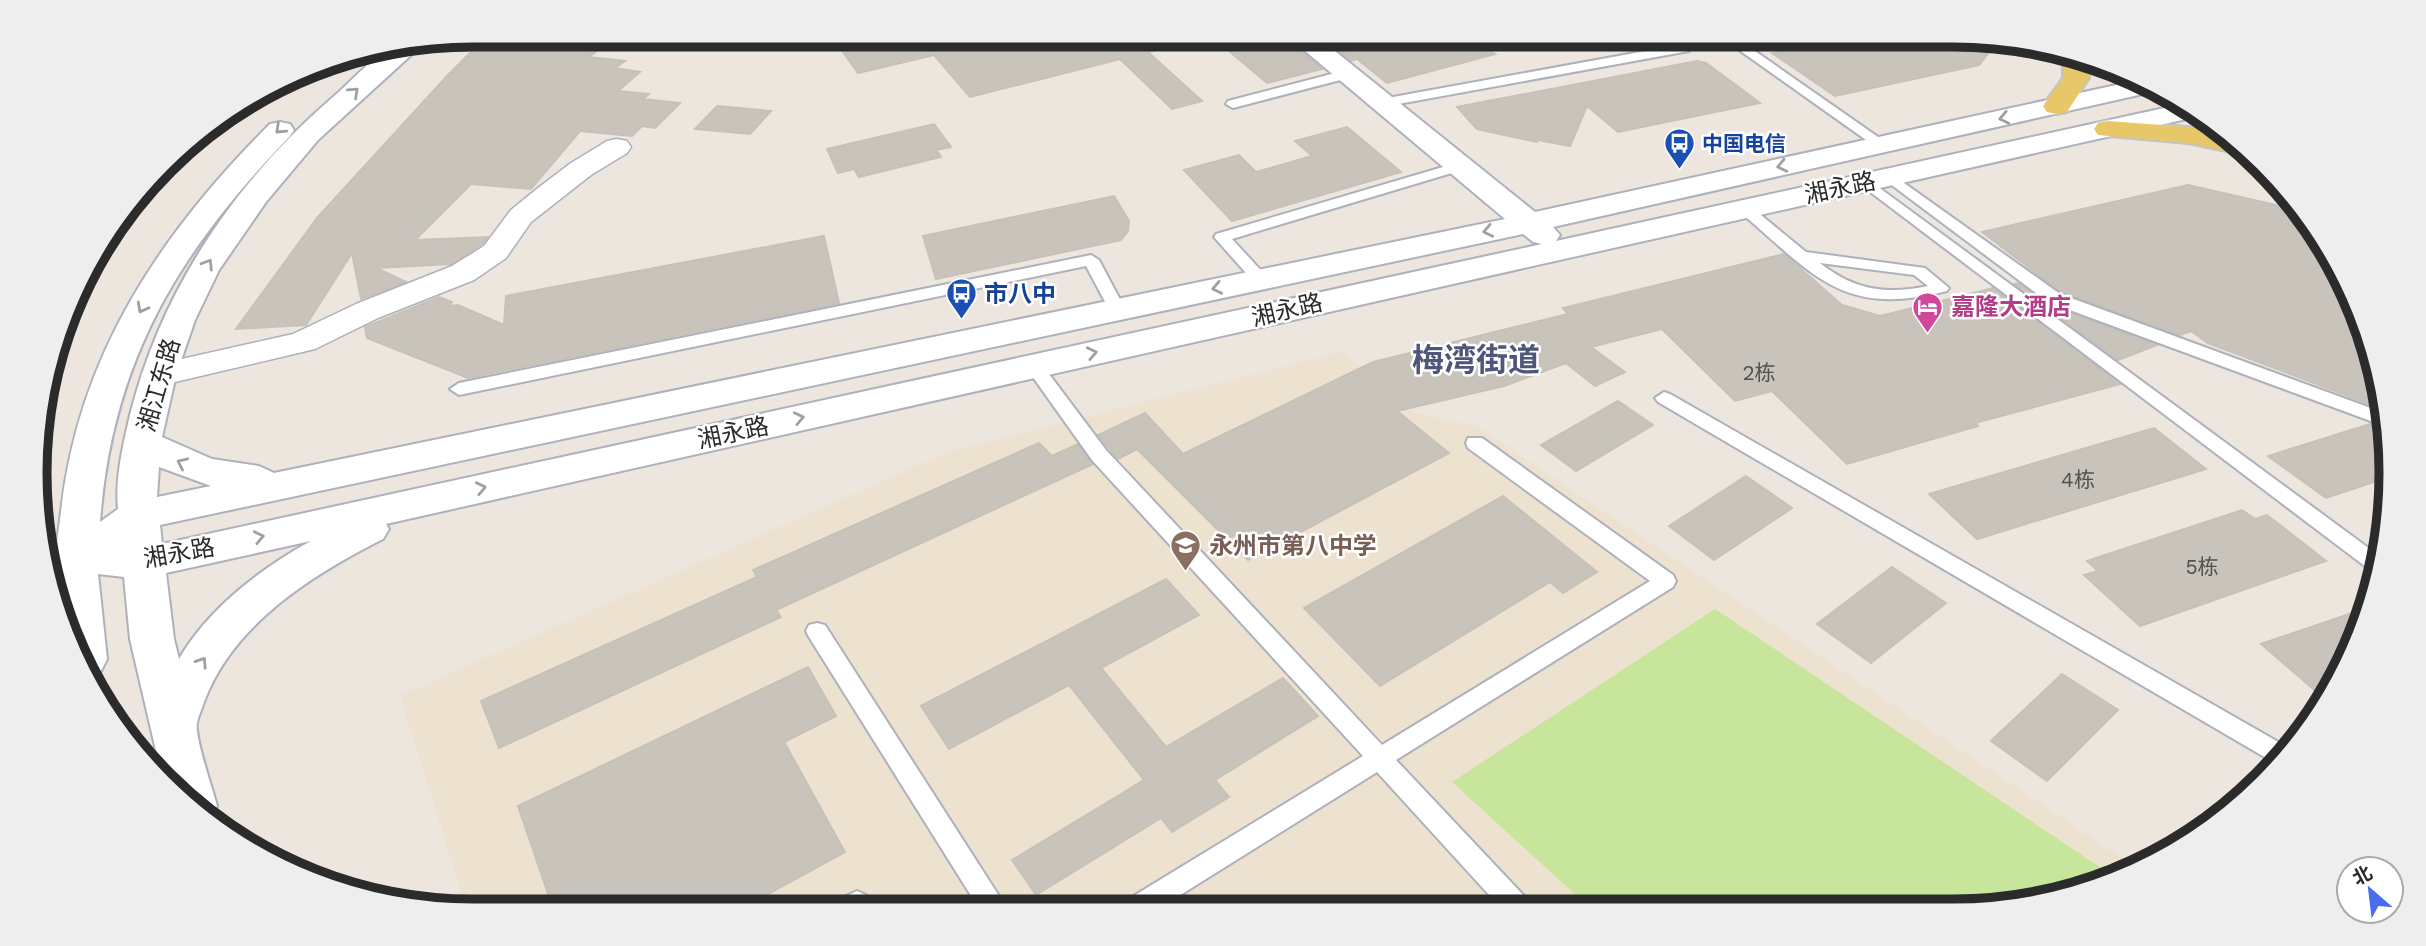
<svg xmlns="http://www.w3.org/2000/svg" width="2426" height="946" viewBox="0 0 2426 946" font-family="'Work Sans','Noto Sans SC',sans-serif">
<rect width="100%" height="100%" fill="#ece6de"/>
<path fill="#ece2cf" d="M 1342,352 L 1412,412 L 1478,427 L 2138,869 L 2011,907 L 467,910 L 400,696 L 953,450 Z"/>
<path fill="#c7e59b" d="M 1715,609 L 2113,876 L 2011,907 L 1590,908 L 1452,782 Z"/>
<g fill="#c8c4bc" stroke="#c7c1b8" stroke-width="2">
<path d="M 488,35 L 616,35 L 589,57 L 625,61 L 615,68 L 640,72 L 618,91 L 649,94 L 643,99 L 680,103 L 655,128 L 642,126 L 632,136 L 580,131 L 531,189 L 471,184 L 415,240 L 488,237 L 482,244 L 451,264 L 376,268 L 406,282 L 361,299 L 352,253 L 306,325 L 236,329 L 317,218 L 448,75 Z"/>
<path d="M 896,35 L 1061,35 L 1061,45 L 1096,37 L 1094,35 L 1178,35 L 1179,44 L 1148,52 L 1202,101 L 1172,109 L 1120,59 L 970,97 L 934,55 L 858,73 L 841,49 Z"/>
<path d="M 1210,35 L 1283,35 L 1322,69 L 1267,83 Z"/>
<path d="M 1319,35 L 1467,35 L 1495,54 L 1387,83 L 1357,59 L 1351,61 Z"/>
<path d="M 1859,35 L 1953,35 L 1998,41 L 1979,65 L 1835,96 L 1772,53 Z"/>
<path d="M 1697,61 L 1706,63 L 1760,103 L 1618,132 L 1587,106 L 1570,146 L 1538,140 L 1537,142 L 1477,129 L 1457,107 Z"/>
<path d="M 717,106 L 771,111 L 750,134 L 695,129 Z"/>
<path d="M 934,124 L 951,147 L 936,150 L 941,157 L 859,177 L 854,169 L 838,173 L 827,149 Z"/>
<path d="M 1347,127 L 1401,172 L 1232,221 L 1184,170 L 1239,155 L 1256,172 L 1312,156 L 1295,141 Z"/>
<path d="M 2188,185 L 2293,209 L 2333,254 L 2385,410 L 2208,343 L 2191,331 L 2180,335 L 2061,292 L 1982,232 Z"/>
<path d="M 1114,196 L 1129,221 L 1128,231 L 1121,240 L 936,279 L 923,236 Z"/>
<path d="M 824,236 L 839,303 L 468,378 L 367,338 L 365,327 L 439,297 L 452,302 L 449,306 L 458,305 L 504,325 L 506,296 Z"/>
<path d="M 1784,254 L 1842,305 L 1880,316 L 1993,288 L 2120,384 L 1975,423 L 1978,426 L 1847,464 L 1772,391 L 1735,401 L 1662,329 L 1591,347 L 1625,372 L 1595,386 L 1566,363 L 1504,386 L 1397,411 L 1449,453 L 1248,560 L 1137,449 L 1118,459 L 1098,435 L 1145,413 L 1183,454 L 1373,362 L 1568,314 L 1563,308 Z"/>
<path d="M 2018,283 L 2047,304 L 2157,345 L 2118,360 L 2014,284 Z"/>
<path d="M 1618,401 L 1653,425 L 1576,471 L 1541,445 Z"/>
<path d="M 2370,424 L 2386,429 L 2383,479 L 2326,498 L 2268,456 Z"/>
<path d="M 2154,428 L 2206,469 L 1977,539 L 1929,494 Z"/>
<path d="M 1039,443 L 1052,456 L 1078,444 L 1093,464 L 776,610 L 781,617 L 499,748 L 481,701 L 757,577 L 753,570 Z"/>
<path d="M 1746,476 L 1792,508 L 1714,560 L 1669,526 Z"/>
<path d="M 1503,496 L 1597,572 L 1563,593 L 1550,582 L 1380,686 L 1304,608 Z"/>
<path d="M 2242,510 L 2255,519 L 2267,515 L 2326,561 L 2140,626 L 2084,575 L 2098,571 L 2087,561 Z"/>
<path d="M 1892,567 L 1946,603 L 1871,663 L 1817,624 Z"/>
<path d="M 1166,579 L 1199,615 L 1101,668 L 1166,747 L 1283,678 L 1318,716 L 1215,780 L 1229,797 L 1172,832 L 1161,818 L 1036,895 L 1012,860 L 1144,780 L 1069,685 L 949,749 L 921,706 Z"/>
<path d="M 2367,608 L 2332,692 L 2326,700 L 2261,644 Z"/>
<path d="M 808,667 L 836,716 L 784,742 L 845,852 L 739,910 L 554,911 L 518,806 Z"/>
<path d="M 2062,674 L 2118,710 L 2047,781 L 1991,741 Z"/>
</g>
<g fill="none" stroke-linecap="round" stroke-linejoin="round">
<defs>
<g id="lane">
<path d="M 1718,35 L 1732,35 L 1888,144 L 1886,147 L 1876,147 Z"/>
<path d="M 1684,44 L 1690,48 L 1689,51 L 1382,107 L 1375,103 L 1382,99 Z"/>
<path d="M 1347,70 L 1354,74 L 1352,77 L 1233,108 L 1226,104 L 1228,101 Z"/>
<path d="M 1460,162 L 1465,163 L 1467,166 L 1465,169 L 1232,239 L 1266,276 L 1268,279 L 1266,282 L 1254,282 L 1214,237 L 1216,234 Z"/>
<path d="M 1890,173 L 2060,294 L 2387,414 L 2387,427 L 2048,302 L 1885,180 L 1883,177 L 1885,174 Z"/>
<path d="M 1866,178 L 2378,555 L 2377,573 L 2370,570 L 1861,185 L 1859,182 Z"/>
<path d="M 1745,204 L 1750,206 L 1806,252 L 1925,268 L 1949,288 L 1947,291 C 1842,318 1814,275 1740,212 L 1737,209 L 1740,206 ZM 1820,263 L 1914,275 L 1928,286 C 1886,295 1854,290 1820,263 Z"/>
<path d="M 1091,255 L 1099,260 L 1125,309 L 1123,313 L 1111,313 L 1086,266 L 459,395 L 450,389 L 459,383 Z"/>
<path d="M 1034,360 L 1040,362 L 1106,450 L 1382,745 L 1650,581 L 1468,448 L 1466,443 L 1468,438 L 1482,438 L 1673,575 L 1676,581 L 1673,587 L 1396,760 L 1527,899 L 1531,908 L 1501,908 L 1377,772 L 1158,909 L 1123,909 L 1127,900 L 1363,756 L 1092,460 L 1025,366 Z"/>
<path d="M 1664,392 L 1670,394 L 2287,747 L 2273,762 L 1658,402 L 1655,398 Z"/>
<path d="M 817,623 L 825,625 L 1008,910 L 980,910 L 809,637 L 806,631 L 809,625 Z"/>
<path d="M 857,891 L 866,895 L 870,903 L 867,910 L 831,910 L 835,901 Z"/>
</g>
<path id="street" d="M 617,139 L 627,141 L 631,147 L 627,153 L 591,175 L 531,222 L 506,258 L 474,280 L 378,318 L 315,349 L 158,386 L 146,383 L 141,375 L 146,367 L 293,334 L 356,304 L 452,266 L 484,246 L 511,210 L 538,188 L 571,163 L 607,141 Z"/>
<path id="secondary" d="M 1286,35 L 1315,35 L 1535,212 L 2130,82 L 2152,92 L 1553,227 L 1560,235 L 1556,241 L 2178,105 L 2200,116 L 386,524 L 389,529 L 383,539 C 312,575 233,624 204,702 C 202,709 198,716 197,723 C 194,736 213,790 217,806 L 209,822 L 161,772 L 130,639 L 124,577 L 98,574 L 107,659 L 101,671 L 91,674 C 82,651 62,615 57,591 C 52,566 58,537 61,512 C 78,355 161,233 270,124 L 280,122 L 290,124 L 294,130 L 290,136 C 180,250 112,359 100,522 L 118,509 C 115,478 123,445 130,415 C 162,289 234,183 332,98 C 350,83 368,61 388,50 C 396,45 410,45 419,44 L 421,46 L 318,140 L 266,202 L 219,270 L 195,320 L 176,375 L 162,437 L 212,459 L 259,466 L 274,473 L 1505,219 ZM 1523,234 L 1533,242 L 1542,244 L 162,544 L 160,525 ZM 159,467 L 211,486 L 157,497 ZM 311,541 C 261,568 208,609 179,659 L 174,639 L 166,573 Z"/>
<g id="primary">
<path d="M 2067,50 L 2089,61 L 2089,78 L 2067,112 L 2057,114 L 2047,112 L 2043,106 L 2063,78 L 2063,55 Z"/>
<path d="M 2108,121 L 2188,127 L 2227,134 L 2242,151 L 2236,153 L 2188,143 L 2098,135 L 2094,129 L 2098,123 Z"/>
</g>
</defs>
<use href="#lane" stroke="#aeb1bb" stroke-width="4"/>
<use href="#street" stroke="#aeb1bb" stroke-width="3"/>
<use href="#secondary" stroke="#aeb1bb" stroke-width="4"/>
<use href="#primary" stroke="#c4c4c4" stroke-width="4"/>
<use href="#lane" fill="#fff" fill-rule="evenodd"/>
<use href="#street" fill="#fff" fill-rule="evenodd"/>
<use href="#secondary" fill="#fff" fill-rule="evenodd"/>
<use href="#primary" fill="#e7c768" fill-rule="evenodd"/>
</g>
<defs><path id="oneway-chevron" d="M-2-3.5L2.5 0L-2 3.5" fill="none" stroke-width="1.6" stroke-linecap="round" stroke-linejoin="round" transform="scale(1.75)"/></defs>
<g stroke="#a0a0a0">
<use href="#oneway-chevron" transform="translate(354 92) rotate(-42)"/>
<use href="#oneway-chevron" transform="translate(2004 118) rotate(168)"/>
<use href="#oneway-chevron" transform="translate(280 129) rotate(137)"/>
<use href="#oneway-chevron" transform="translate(1782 166) rotate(167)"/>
<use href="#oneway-chevron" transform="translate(1488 231) rotate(168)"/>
<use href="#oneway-chevron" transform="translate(208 264) rotate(-58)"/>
<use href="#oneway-chevron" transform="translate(1217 288) rotate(168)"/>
<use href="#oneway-chevron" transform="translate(142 308) rotate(118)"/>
<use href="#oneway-chevron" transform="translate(1092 353) rotate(-12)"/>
<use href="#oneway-chevron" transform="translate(799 418) rotate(-12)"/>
<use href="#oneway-chevron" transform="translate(182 463) rotate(-155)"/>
<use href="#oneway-chevron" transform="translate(481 488) rotate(-12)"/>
<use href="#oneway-chevron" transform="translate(259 537) rotate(-12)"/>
<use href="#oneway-chevron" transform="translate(202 662) rotate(-57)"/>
</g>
<defs>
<symbol id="bus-pin" viewBox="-11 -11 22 30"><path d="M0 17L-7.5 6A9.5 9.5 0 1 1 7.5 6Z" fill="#1a4fb4" stroke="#fff"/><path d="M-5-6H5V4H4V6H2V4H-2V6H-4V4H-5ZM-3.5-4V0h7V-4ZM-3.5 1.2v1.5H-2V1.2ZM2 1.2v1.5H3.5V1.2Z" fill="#fff"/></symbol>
<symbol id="hotel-pin" viewBox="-11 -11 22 30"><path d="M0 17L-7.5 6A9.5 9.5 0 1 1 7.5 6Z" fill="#d1479c" stroke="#fff"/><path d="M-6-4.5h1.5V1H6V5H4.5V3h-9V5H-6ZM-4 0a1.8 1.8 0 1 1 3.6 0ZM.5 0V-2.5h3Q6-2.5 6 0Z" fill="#fff"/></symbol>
<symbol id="school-pin" viewBox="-11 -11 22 30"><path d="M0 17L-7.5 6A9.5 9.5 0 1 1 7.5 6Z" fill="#8d6e63" stroke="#fff"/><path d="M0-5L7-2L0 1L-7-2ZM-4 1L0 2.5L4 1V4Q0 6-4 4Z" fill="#fff"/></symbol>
</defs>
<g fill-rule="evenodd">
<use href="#bus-pin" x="1662" y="126" width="35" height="47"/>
<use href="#bus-pin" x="944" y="276" width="35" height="47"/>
<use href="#hotel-pin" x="1910" y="290" width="35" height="47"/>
<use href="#school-pin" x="1168" y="528" width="35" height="47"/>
</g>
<g text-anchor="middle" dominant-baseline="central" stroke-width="5" stroke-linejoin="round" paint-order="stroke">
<g font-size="21" font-weight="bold" fill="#164399" stroke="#fff" text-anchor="start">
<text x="1702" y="143">中国电信</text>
</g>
<g font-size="21" fill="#52514f">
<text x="1759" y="372">2栋</text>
<text x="2078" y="479">4栋</text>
<text x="2202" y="566">5栋</text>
</g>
<g font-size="24" fill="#2b2b2b" stroke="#fff">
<text transform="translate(1840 188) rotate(-12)">湘永路</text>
<text transform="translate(1287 310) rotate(-13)">湘永路</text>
<text transform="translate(159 385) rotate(-74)">湘江东路</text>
<text transform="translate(733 433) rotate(-12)">湘永路</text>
<text transform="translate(179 553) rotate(-10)">湘永路</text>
</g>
<g font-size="24" font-weight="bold" fill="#164399" stroke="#fff" text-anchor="start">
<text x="984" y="294">市八中</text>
</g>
<g font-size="24" font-weight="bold" fill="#b23c85" stroke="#fff" text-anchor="start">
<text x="1951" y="307">嘉隆大酒店</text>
</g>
<g font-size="24" font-weight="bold" fill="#785e54" stroke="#fff" text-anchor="start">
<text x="1209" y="546">永州市第八中学</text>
</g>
<g font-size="32" font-weight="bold" fill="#4e5779" stroke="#fff">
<text x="1476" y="360">梅湾街道</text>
</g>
</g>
<path d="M0 0H2426V946H0ZM473 47H1953A426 426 0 0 1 2379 473V473A426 426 0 0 1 1953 899H473A426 426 0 0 1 47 473V473A426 426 0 0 1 473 47Z" fill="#eee" fill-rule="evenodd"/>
<path fill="none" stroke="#2b2b2b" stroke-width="9" d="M473 47H1953A426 426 0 0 1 2379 473V473A426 426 0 0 1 1953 899H473A426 426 0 0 1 47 473V473A426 426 0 0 1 473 47Z"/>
<g transform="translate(2370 890) rotate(332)"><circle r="33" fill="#ffffff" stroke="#aaaaaa" stroke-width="2"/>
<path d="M0-5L12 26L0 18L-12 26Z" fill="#496cee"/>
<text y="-10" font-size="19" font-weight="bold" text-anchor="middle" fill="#2b2b2b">北</text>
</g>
</svg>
